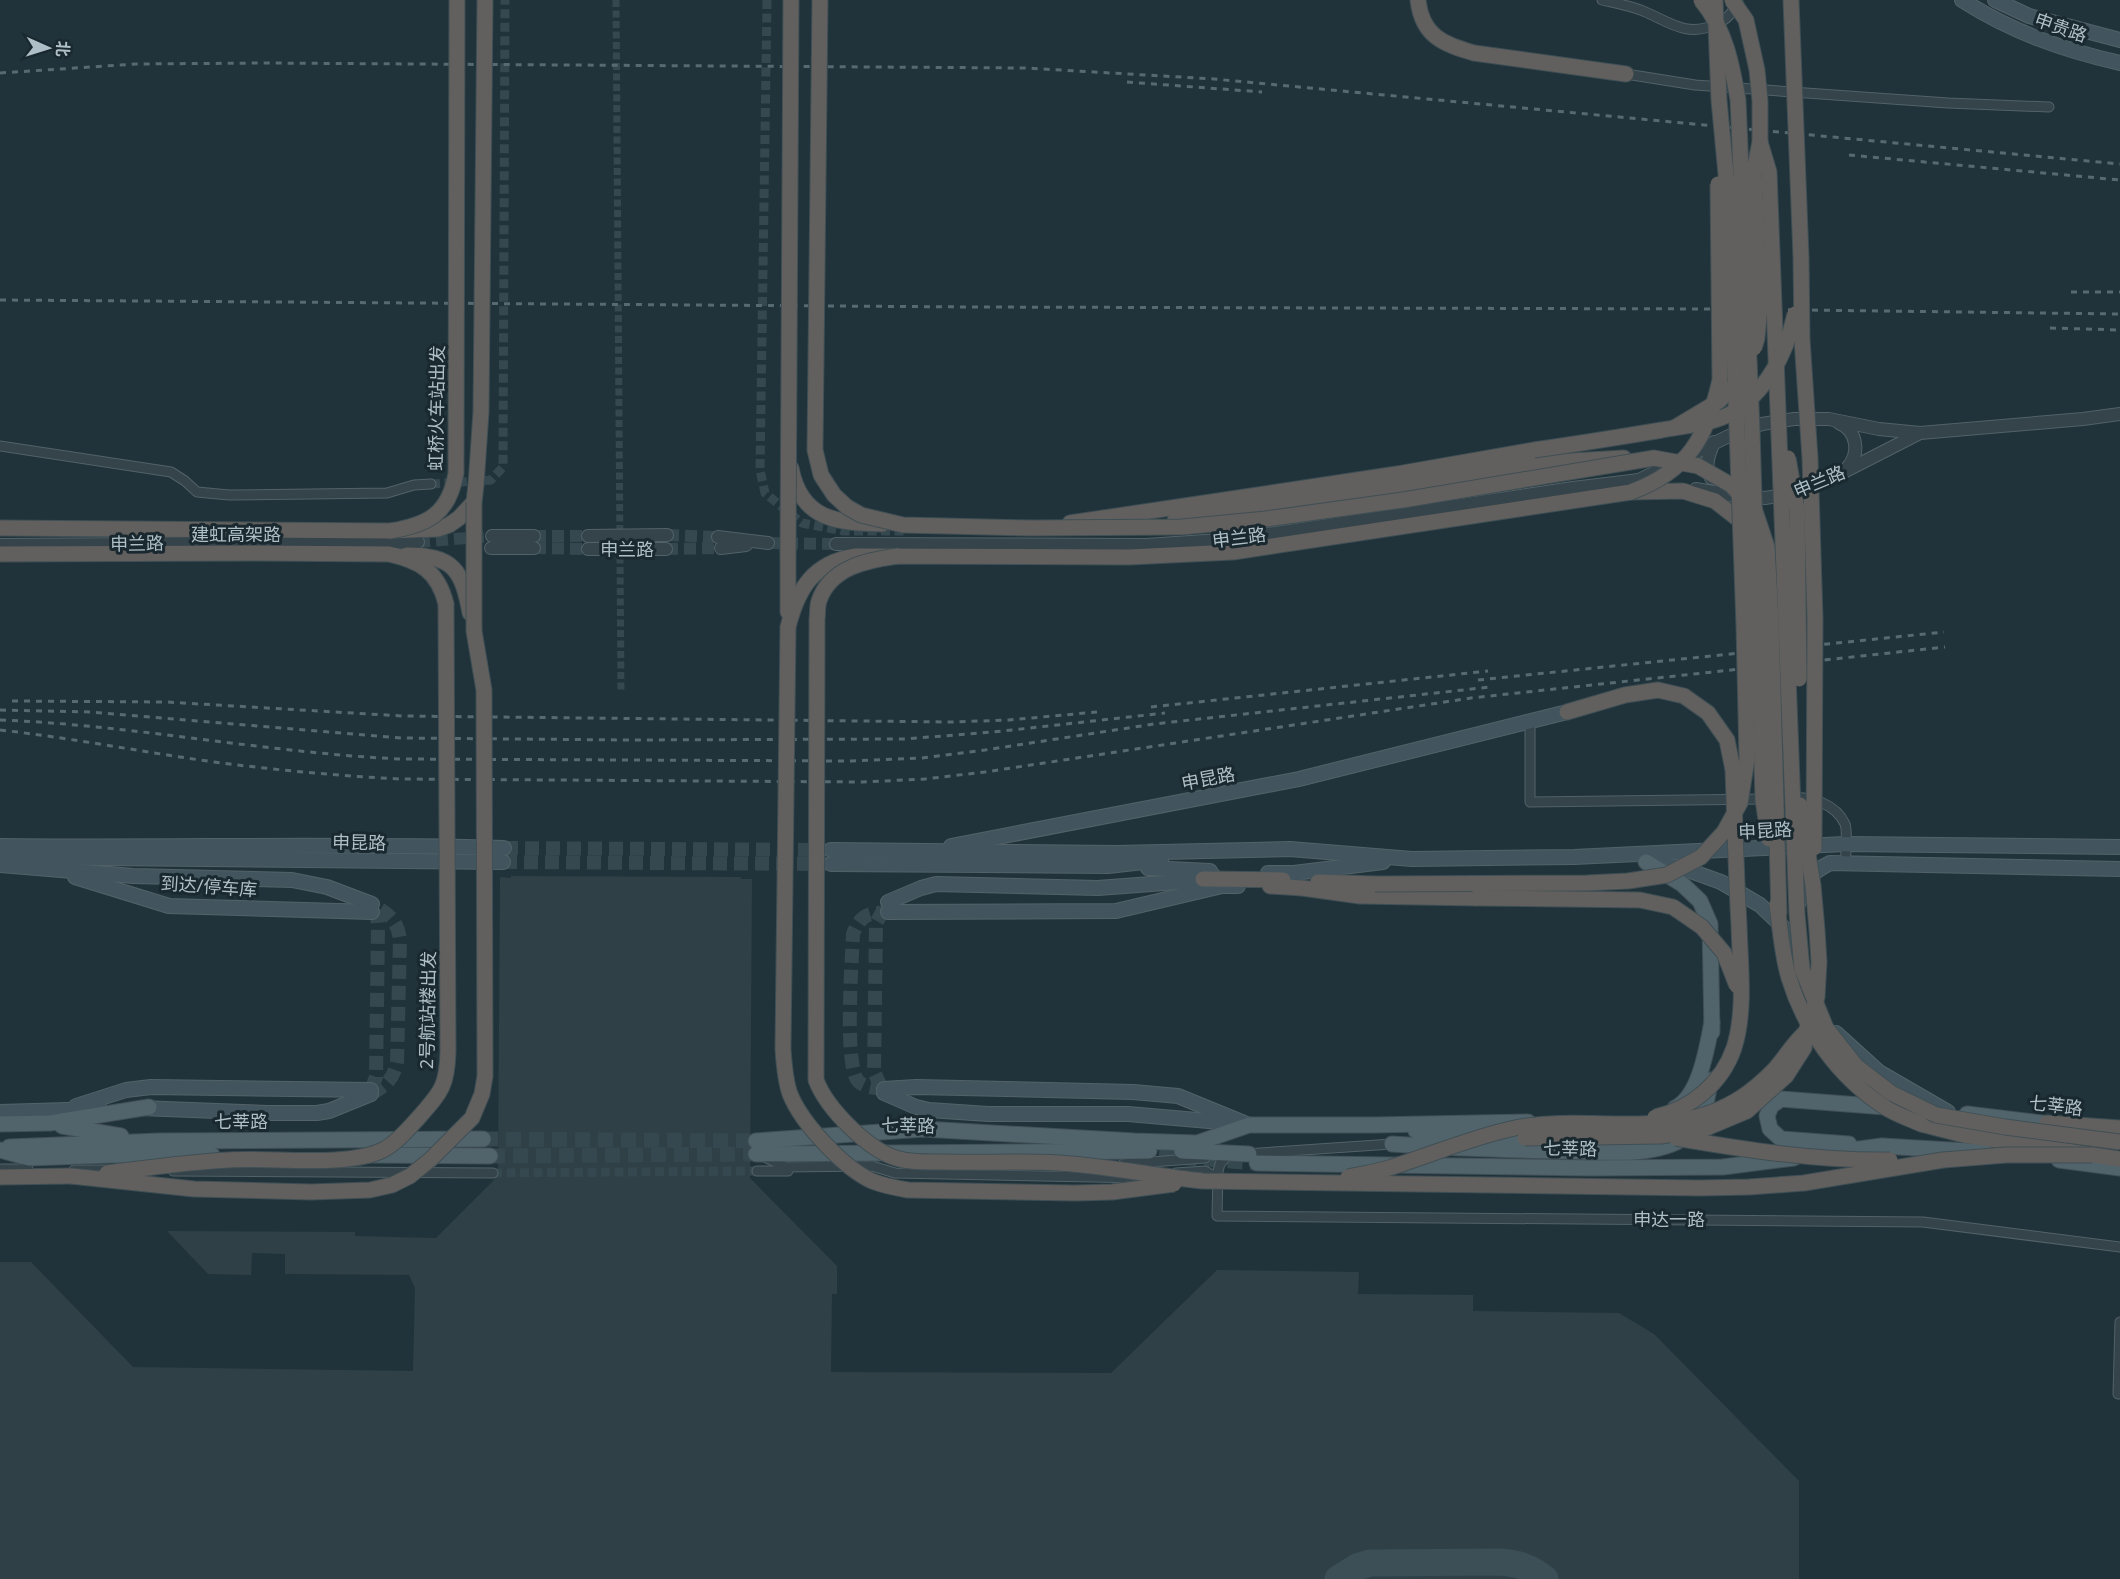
<svg xmlns="http://www.w3.org/2000/svg" width="2120" height="1579" viewBox="0 0 2120 1579" font-family="'Noto Sans','Noto Sans SC',sans-serif">
<rect width="100%" height="100%" fill="#21333a"/>
<path fill="#2f4047" d="M 511,876 L 741,877 L 741,879 L 752,879 L 750,1178 L 837,1266 L 837,1294 L 832,1294 L 831,1372 L 1111,1373 L 1217,1270 L 1359,1272 L 1358,1294 L 1473,1295 L 1473,1311 L 1619,1313 L 1654,1334 L 1799,1481 L 1799,1579 L 0,1579 L 0,1262 L 31,1262 L 133,1367 L 413,1371 L 415,1288 L 409,1275 L 285,1274 L 285,1254 L 252,1253 L 251,1275 L 208,1274 L 167,1231 L 355,1232 L 355,1236 L 436,1238 L 498,1176 L 500,877 L 511,878 Z"/>
<g fill="none" stroke-linecap="round" stroke-linejoin="round">
<path stroke="#3c4e56" stroke-width="27" d="M 1338,1579 L 1357,1567 L 1370,1563 L 1499,1562 C 1517,1563 1531,1567 1545,1579"/>
<path stroke="#36484f" stroke-width="7" stroke-dasharray="7 3.5" stroke-linecap="butt" d="M 616,0 L 621,693"/>
<g stroke="#36484f" stroke-width="9" stroke-dasharray="9 4.5" stroke-linecap="butt">
<path d="M 767,0 L 760,470 L 765,493 L 802,523 L 844,531 L 905,531"/>
<path d="M 431,484 L 491,480 L 503,467 L 505,0"/>
<path d="M 493,1173 L 757,1171"/>
</g>
<g stroke="#36484f" stroke-width="12" stroke-dasharray="12 6" stroke-linecap="butt">
<path d="M 667,535 L 718,537"/>
<path d="M 534,536 L 588,536"/>
<path d="M 418,542 L 492,536"/>
<path d="M 768,543 L 836,544"/>
<path d="M 534,548 L 588,549"/>
<path d="M 666,549 L 721,548"/>
</g>
<g stroke="#36484f" stroke-width="14" stroke-dasharray="14 7" stroke-linecap="butt">
<path d="M 504,848 L 826,850"/>
<path d="M 503,862 L 826,864"/>
<path d="M 884,909 L 876,923 L 874,1072 L 884,1093"/>
<path d="M 884,1089 C 876,1088 865,1088 858,1081 C 844,1065 852,959 853,934 C 862,913 867,914 888,912"/>
<path d="M 371,1090 L 376,1077 L 378,927 L 377,916 L 372,912"/>
<path d="M 371,1094 C 386,1086 394,1078 397,1062 L 400,940 C 398,920 388,914 372,904"/>
</g>
<g stroke="#36484f" stroke-width="15" stroke-dasharray="15 8" stroke-linecap="butt">
<path d="M 483,1139 L 756,1141"/>
<path d="M 1136,1154 L 1257,1163"/>
<path d="M 490,1156 L 756,1154"/>
</g>
<defs>
<g id="minor">
<path d="M 1602,0 C 1615,3 1631,6 1643,11 C 1670,22 1685,37 1715,25 C 1725,21 1734,12 1738,2"/>
<path d="M 1626,74 L 1695,85 L 1948,103 L 2049,107"/>
<path d="M 0,446 L 171,472 L 185,481 L 197,492 L 229,495 L 387,493 L 414,485 L 431,484"/>
<path d="M 1530,722 L 1530,802 L 1766,799"/>
<path d="M 1791,798 C 1811,796 1836,804 1845,824 C 1848,831 1845,853 1846,862"/>
<path d="M 1245,1154 L 1392,1144"/>
<path d="M 763,1156 L 785,1167 L 872,1166 L 895,1173 L 1145,1178"/>
<path d="M 1227,1156 L 1220,1164 L 1218,1171 L 1217,1216 L 1923,1222 L 2120,1247"/>
<path d="M 1123,1164 L 1205,1158"/>
<path d="M 0,1169 L 28,1169"/>
<path d="M 74,1170 L 112,1170"/>
<path d="M 173,1171 L 493,1173"/>
<path d="M 757,1171 L 788,1171"/>
<path d="M 1176,1173 L 1205,1171 L 1212,1175 L 1215,1183"/>
<path d="M 2120,1322 L 2118,1394 L 2120,1394"/>
</g>
<g id="tertiary">
<path d="M 1839,423 C 1858,431 1860,454 1847,468"/>
<path d="M 1711,478 C 1704,466 1709,454 1714,442"/>
<path d="M 1639,480 L 1735,433 L 1762,424 L 1794,419 L 1829,419 L 1879,429 L 1920,433 L 2083,419 L 2120,414"/>
<path d="M 1696,489 L 1730,495 L 1765,498 L 1791,494 L 1832,478 L 1920,433"/>
<path d="M 492,536 L 534,536"/>
<path d="M 588,536 L 667,535"/>
<path d="M 718,537 L 768,543"/>
<path d="M 836,544 L 1146,545 L 1235,539 L 1573,488 L 1639,480 L 1655,482"/>
<path d="M 0,545 L 418,542"/>
<path d="M 491,548 L 534,548"/>
<path d="M 721,548 L 746,545"/>
<path d="M 588,549 L 666,549"/>
</g>
<g id="secondary">
<path d="M 1962,0 C 2012,32 2063,50 2120,63"/>
<path d="M 1995,0 L 2029,16 L 2120,40"/>
<path d="M 0,846 C 168,848 336,843 504,848"/>
<path d="M 951,846 L 1299,779 L 1567,712"/>
<path d="M 831,850 L 1117,853 L 1290,849 L 1412,859 L 1574,857 L 1845,844 L 2120,847"/>
<path d="M 0,857 L 503,862"/>
<path d="M 1648,862 L 1685,869 L 1721,882 L 1760,905 L 1786,930 L 1799,961"/>
<path d="M 831,864 L 1108,866 L 1161,860"/>
<path d="M 0,865 L 133,876 L 292,880 L 327,887 L 372,904"/>
<path d="M 1148,868 L 1210,871"/>
<path d="M 1268,873 L 1294,873 L 1383,862"/>
<path d="M 75,877 L 169,906 L 372,912"/>
<path d="M 888,902 L 921,888 L 936,884 L 1098,888 L 1191,881 L 1214,876"/>
<path d="M 1799,902 C 1802,882 1812,872 1830,863 L 2120,869"/>
<path d="M 888,912 L 1116,911 L 1222,886 L 1238,886"/>
<path d="M 1836,1033 L 1879,1072 L 1948,1112"/>
<path d="M 884,1089 L 916,1087 L 1133,1092 L 1178,1096 L 1249,1125"/>
<path d="M 884,1093 L 916,1107 L 929,1110 L 988,1114 L 1128,1114 L 1232,1123"/>
<path d="M 76,1106 L 126,1090 L 151,1087 L 371,1090"/>
<path d="M 140,1108 L 267,1113 L 317,1113 L 329,1111 L 371,1094"/>
<path d="M 0,1112 L 100,1109"/>
</g>
<g id="primary">
<path d="M 1646,862 L 1682,884 L 1700,901 L 1710,924 L 1712,1032"/>
<path d="M 1675,1108 C 1700,1096 1707,1047 1712,1022"/>
<path d="M 1967,1114 L 2059,1125"/>
<path d="M 0,1124 L 50,1123 L 149,1107"/>
<path d="M 62,1126 L 121,1136"/>
<path d="M 1416,1131 L 1446,1136 L 1525,1138"/>
<path d="M 756,1141 L 923,1129 L 1134,1141 L 1197,1143 L 1249,1125 L 1374,1125 L 1528,1122"/>
<path d="M 1392,1144 C 1449,1148 1505,1150 1563,1151 C 1598,1151 1654,1159 1685,1137 C 1702,1125 1708,1099 1710,1080"/>
<path d="M 1849,1144 L 1781,1139 L 1770,1129 L 1767,1116 L 1771,1106 L 1781,1099 L 1925,1110"/>
<path d="M 9,1147 L 160,1141 L 483,1139"/>
<path d="M 0,1150 L 29,1158 L 113,1155 L 212,1155"/>
<path d="M 1182,1151 L 1249,1154"/>
<path d="M 756,1154 L 1149,1151"/>
<path d="M 1821,1154 L 1882,1146 L 1985,1152"/>
<path d="M 368,1155 L 490,1156"/>
<path d="M 2059,1160 L 2120,1168"/>
<path d="M 1257,1163 L 1591,1168 L 1723,1167 L 1794,1158"/>
</g>
<g id="trunk">
<path d="M 1418,0 C 1422,36 1443,44 1474,53 L 1626,74"/>
<path d="M 791,468 C 801,520 837,523 882,524"/>
<path d="M 1175,520 L 1400,488 L 1535,463 L 1624,458"/>
<path d="M 1070,523 L 1397,474 L 1534,450"/>
<path d="M 0,528 L 390,531 L 438,529 L 449,525 L 459,518 L 474,502 L 476,485"/>
<path d="M 788,552 L 788,612"/>
<path d="M 0,554 L 256,553 L 389,554 C 420,561 438,571 446,604"/>
<path d="M 407,555 C 453,556 462,569 470,613"/>
<path d="M 788,627 C 798,588 813,563 856,556 L 1129,557 L 1233,552 L 1631,492 L 1683,491 L 1715,501 L 1747,526"/>
<path d="M 1567,712 L 1625,695 L 1658,690 L 1684,696"/>
<path d="M 1203,879 L 1283,880"/>
<path d="M 1318,882 L 1375,884"/>
<path d="M 1270,886 L 1302,888 L 1360,896 L 1476,898"/>
<path d="M 2047,1123 L 2120,1128"/>
<path d="M 1921,1124 L 1964,1135 L 2120,1159"/>
<path d="M 0,1177 L 71,1176"/>
</g>
</defs>
<use href="#minor" stroke="#526268" stroke-width="11"/>
<use href="#tertiary" stroke="#526268" stroke-width="14"/>
<use href="#secondary" stroke="#526268" stroke-width="16"/>
<use href="#primary" stroke="#415057" stroke-width="17"/>
<use href="#trunk" stroke="#3f4f55" stroke-width="17"/>
<use href="#minor" stroke="#35444a" stroke-width="9"/>
<use href="#tertiary" stroke="#35444a" stroke-width="12"/>
<use href="#secondary" stroke="#42555e" stroke-width="14"/>
<use href="#primary" stroke="#52646b" stroke-width="15"/>
<use href="#trunk" stroke="#62605e" stroke-width="15"/>
<g stroke="#566a72" stroke-width="3" stroke-dasharray="6 6" stroke-linecap="butt">
<path d="M 0,73 L 136,64 L 264,63 L 1026,68 L 1214,79 L 2120,164"/>
<path d="M 1127,82 L 1262,92"/>
<path d="M 1849,155 L 2120,180"/>
<path d="M 2071,292 L 2120,292"/>
<path d="M 0,300 L 972,307 L 1725,309 L 2120,314"/>
<path d="M 2050,328 L 2120,330"/>
<path d="M 1478,680 L 1944,632"/>
<path d="M 12,701 L 166,702 L 403,716 L 953,722 L 1009,720 L 1097,712"/>
<path d="M 1151,707 L 1488,671"/>
<path d="M 0,710 L 91,712 L 401,738 L 628,740 L 906,739 L 1003,731 L 1165,713"/>
<path d="M 0,720 C 134,725 267,753 401,759 L 852,761 L 922,758 L 985,750 L 1154,724 L 1490,687"/>
<path d="M 0,730 C 72,738 142,752 214,762 C 276,770 338,776 401,779 L 862,782 L 925,779 L 985,772 L 1471,698 L 1945,647"/>
</g>
<defs>
<g id="trunk-bridge">
<path d="M 820,0 L 815,450 L 821,475 L 834,495 L 847,507 L 861,515 L 903,525 L 1032,528 L 1182,527 L 1266,519 L 1403,500 L 1654,458 L 1698,466 L 1731,485 L 1755,511 L 1767,547 L 1771,620 L 1779,914"/>
<path d="M 1701,0 C 1725,28 1732,65 1738,100 L 1752,430 L 1763,800 L 1769,839"/>
<path d="M 1732,0 L 1746,20 L 1757,70 L 1760,101 L 1760,142 L 1754,171 L 1760,307 L 1757,338 L 1754,348"/>
<path d="M 1791,0 L 1801,257 L 1802,339 L 1810,458 L 1815,618 L 1814,848"/>
<path d="M 1760,142 L 1769,172 L 1797,914 L 1802,969 L 1826,1028 L 1856,1066 L 1891,1093 L 1936,1115 L 2005,1127 L 2120,1142"/>
<path d="M 1674,428 L 1719,401 L 1737,383"/>
<path d="M 1534,450 C 1577,444 1620,437 1662,430 C 1688,425 1720,424 1741,407 C 1770,384 1787,350 1795,314"/>
<path d="M 1788,458 L 1797,510 L 1799,679"/>
<path d="M 476,485 L 481,412 L 485,0"/>
<path d="M 1631,492 C 1688,471 1707,437 1720,380 L 1718,184"/>
<path d="M 390,531 C 428,525 449,514 456,473 L 457,0"/>
<path d="M 788,552 L 791,0"/>
<path d="M 898,556 C 868,560 830,567 819,601 C 817,606 818,613 817,619 L 816,1080 C 827,1109 869,1151 899,1159 C 914,1163 930,1162 945,1162 C 983,1163 1021,1161 1059,1163 C 1107,1166 1155,1176 1203,1181 L 1699,1188 L 1749,1187 L 1804,1183 L 1943,1160 L 2006,1155 L 2092,1155"/>
<path d="M 788,627 L 783,1049 C 784,1064 785,1080 790,1094 C 802,1124 844,1168 872,1181 C 884,1186 896,1188 908,1190 L 1075,1193 L 1112,1192 L 1174,1184"/>
<path d="M 1375,884 L 1587,883 L 1628,881 L 1667,875 L 1701,857 L 1724,832 L 1740,803 L 1747,759 L 1744,625 L 1729,206 L 1719,100 L 1715,0"/>
<path d="M 1476,898 L 1640,900 L 1673,907 L 1702,927 L 1724,953 L 1737,986"/>
<path d="M 1777,904 C 1780,928 1782,955 1789,978 C 1805,1030 1838,1076 1883,1106 C 1894,1114 1908,1118 1921,1124"/>
<path d="M 1655,1117 C 1691,1109 1722,1083 1734,1048 C 1746,1010 1740,965 1739,925 C 1736,874 1735,822 1733,770 L 1727,740 L 1708,713 L 1684,696"/>
<path d="M 1525,1138 L 1661,1136 L 1704,1129 L 1747,1111 L 1786,1076 L 1804,1048 L 1806,1032 L 1817,997 L 1819,962 L 1817,930 L 1813,885 L 1800,805"/>
<path d="M 1676,1138 C 1746,1150 1818,1161 1890,1160"/>
<path d="M 107,1173 C 147,1168 188,1162 229,1160 C 272,1157 346,1168 383,1150 C 397,1143 410,1127 420,1116 C 442,1091 447,1085 448,1052 L 446,604"/>
<path d="M 71,1176 L 194,1189 L 311,1192 L 370,1190 L 392,1185 L 410,1176 L 431,1159 L 472,1118 L 482,1094 L 485,1076 L 484,690 L 474,631 L 474,502"/>
<path d="M 1348,1177 C 1362,1174 1376,1172 1389,1168 C 1431,1155 1472,1137 1515,1128 C 1592,1113 1672,1143 1742,1097 C 1753,1090 1765,1079 1774,1070 C 1785,1058 1793,1043 1806,1032"/>
</g>
</defs>
<use href="#trunk-bridge" stroke="#3f4f55" stroke-width="17" stroke-linecap="butt"/>
<use href="#trunk-bridge" stroke="#62605e" stroke-width="15"/>
</g>
<g text-anchor="middle" dominant-baseline="central" stroke-width="6" stroke-linejoin="round" paint-order="stroke">
<g font-size="18" fill="#afbfc7" stroke="#1a292f">
<text transform="translate(2061 27) rotate(19)">申贵路</text>
<text transform="translate(436 408) rotate(-89)">虹桥火车站出发</text>
<text transform="translate(1819 481) rotate(-23)">申兰路</text>
<text x="236" y="534">建虹高架路</text>
<text transform="translate(1239 537) rotate(-7)">申兰路</text>
<text transform="translate(137 543) rotate(-1)">申兰路</text>
<text x="627" y="549">申兰路</text>
<text transform="translate(1208 778) rotate(-11)">申昆路</text>
<text transform="translate(1765 830) rotate(-3)">申昆路</text>
<text transform="translate(359 842) rotate(1)">申昆路</text>
<text transform="translate(209 886) rotate(4)">到达/停车库</text>
<text transform="translate(427 1010) rotate(-89)">2号航站楼出发</text>
<text transform="translate(2056 1105) rotate(7)">七莘路</text>
<text x="241" y="1121">七莘路</text>
<text transform="translate(908 1125) rotate(1)">七莘路</text>
<text transform="translate(1570 1148) rotate(1)">七莘路</text>
<text x="1669" y="1219">申达一路</text>
</g>
</g>
<g transform="translate(48 48) rotate(93)" stroke="#1a292f" stroke-width="4.5" paint-order="stroke">
<path d="M0-4.5L10 22L0 15L-10 22Z" fill="#afbfc7"/>
<text y="-9" font-size="16" font-weight="bold" text-anchor="middle" fill="#afbfc7">北</text>
</g>
</svg>
